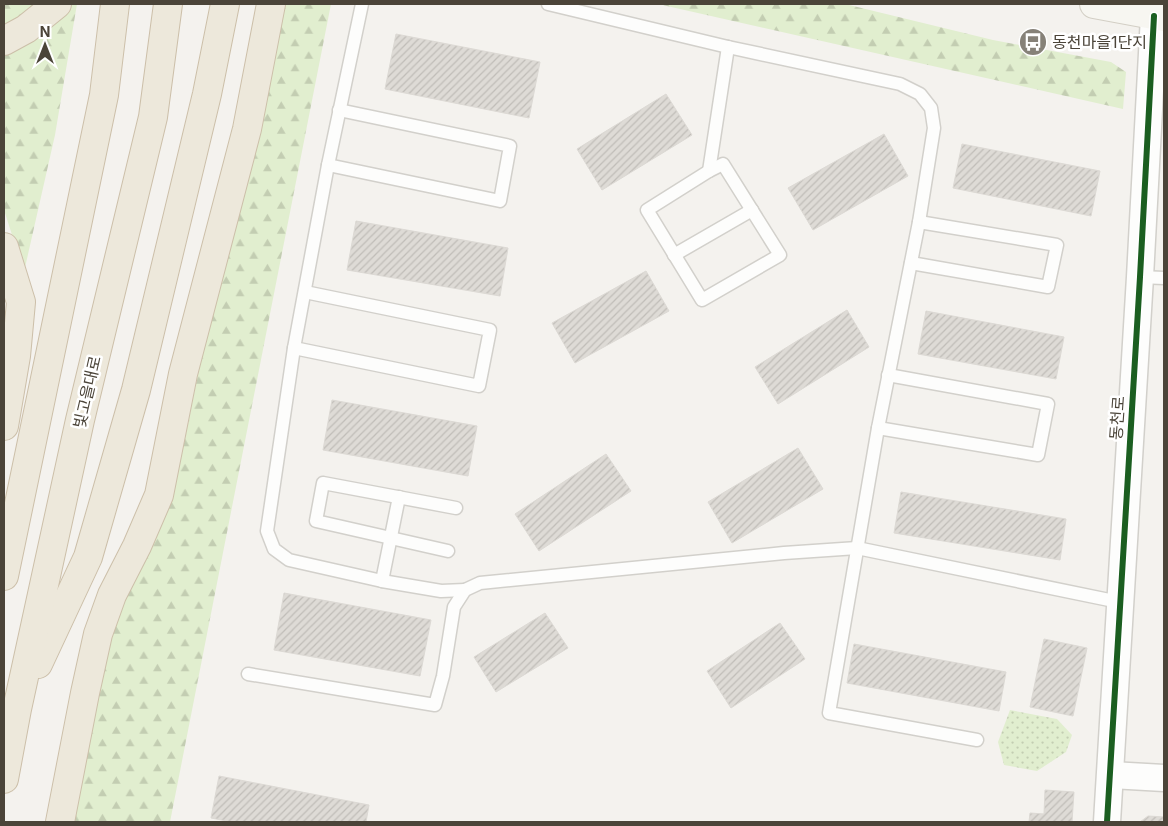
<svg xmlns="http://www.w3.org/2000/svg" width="1168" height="826" viewBox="0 0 1168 826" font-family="Inter,'Noto Sans KR',sans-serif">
<defs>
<pattern id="green-dots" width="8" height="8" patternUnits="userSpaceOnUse" patternTransform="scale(1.25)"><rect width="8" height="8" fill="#e1eecf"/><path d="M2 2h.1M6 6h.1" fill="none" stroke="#c3cdb2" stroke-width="1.8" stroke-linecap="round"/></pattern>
<pattern id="forest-firs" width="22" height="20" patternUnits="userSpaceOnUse" patternTransform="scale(1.25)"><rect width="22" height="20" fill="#e1eecf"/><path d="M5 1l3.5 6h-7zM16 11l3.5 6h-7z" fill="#c3cdb2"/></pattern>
<pattern id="building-hatch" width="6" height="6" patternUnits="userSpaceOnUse" patternTransform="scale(1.25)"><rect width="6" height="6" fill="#dedbd6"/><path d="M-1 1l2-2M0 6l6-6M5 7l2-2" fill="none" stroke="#c0bdb8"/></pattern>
</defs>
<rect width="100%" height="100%" fill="#f4f2ee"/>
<path fill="url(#green-dots)" d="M 1010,710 L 1057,719 L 1072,735 L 1066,752 L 1037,771 L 1004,765 L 998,742 Z"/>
<g fill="url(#forest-firs)">
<path d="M 4,4 L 41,4 L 4,30 Z"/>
<path d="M 71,4 L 77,4 L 55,135 L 24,272 L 4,210 L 4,53 L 50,28 Z"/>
<path d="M 281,4 L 331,4 L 170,822 L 71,822 L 107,633 L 173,498 L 204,344 Z"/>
<path d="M 658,4 L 845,4 L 993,40 L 1111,62 L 1126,72 L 1123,109 Z"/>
</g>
<g fill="url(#building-hatch)" stroke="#dcd9d4">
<path d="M 396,34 L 540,62 L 529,118 L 385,89 Z"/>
<path d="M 666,94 L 692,135 L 602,190 L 577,149 Z"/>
<path d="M 884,134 L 908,176 L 813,230 L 788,188 Z"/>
<path d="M 962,144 L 1100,171 L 1091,216 L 953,188 Z"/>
<path d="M 356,221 L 508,248 L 500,296 L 347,270 Z"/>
<path d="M 646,271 L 669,311 L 575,363 L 552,323 Z"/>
<path d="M 847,310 L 869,347 L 778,404 L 755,367 Z"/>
<path d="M 926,311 L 1064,337 L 1056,379 L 918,354 Z"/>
<path d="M 332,400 L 477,426 L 468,476 L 323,450 Z"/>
<path d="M 798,448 L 823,489 L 732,543 L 708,502 Z"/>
<path d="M 606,454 L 631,491 L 539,551 L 515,514 Z"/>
<path d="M 901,492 L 1066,519 L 1060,560 L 894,533 Z"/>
<path d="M 284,593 L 431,620 L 420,676 L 274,650 Z"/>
<path d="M 545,613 L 568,648 L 496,692 L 474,657 Z"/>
<path d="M 780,623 L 805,659 L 731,708 L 707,671 Z"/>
<path d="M 1044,639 L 1087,648 L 1073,716 L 1030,707 Z"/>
<path d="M 854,644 L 1006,672 L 999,711 L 847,683 Z"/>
<path d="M 219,776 L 369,805 L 366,822 L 232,822 L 211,818 Z"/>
<path d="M 1045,790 L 1074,792 L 1072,822 L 1029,822 L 1030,813 L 1044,814 Z"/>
<path d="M 1148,816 L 1164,817 L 1164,822 L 1140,822 Z"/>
</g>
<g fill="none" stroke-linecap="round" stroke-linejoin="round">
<defs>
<g id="lane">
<path d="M 362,4 L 328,165 L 294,348 L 267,531 L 274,549 L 289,560 L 382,581 L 441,591 L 465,590"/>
<path d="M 548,4 L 728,47 L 900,84 L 920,94 L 931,108 L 934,128 L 919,222 L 878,428 L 829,713 L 977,740"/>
<path d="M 723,164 L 780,255 L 702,300 L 647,210 L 709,171 Z"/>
<path d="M 328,165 L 500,201 L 510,146 L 339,110"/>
<path d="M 709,171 L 728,47"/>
<path d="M 674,255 L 752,210"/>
<path d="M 911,263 L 1048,287 L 1057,245 L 919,222"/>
<path d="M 1140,277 L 1164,278"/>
<path d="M 294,348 L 479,386 L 490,330 L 305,292"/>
<path d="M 878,428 L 1038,455 L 1048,404 L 888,375"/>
<path d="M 448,551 L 316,521 L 323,483 L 456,508"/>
<path d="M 382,581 L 399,497"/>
<path d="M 248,674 L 435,705 L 443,676 L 454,607 L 465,590 L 480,583 L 784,553 L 857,548 L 1119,602"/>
</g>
<g id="street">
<path d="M 1111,775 L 1164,778"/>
<path d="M 1107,822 L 1140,277 L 1154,16"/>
</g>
<path id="secondary" d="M 1094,4 L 1164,17"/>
<g id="highway">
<path d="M 4,41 L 26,29 L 57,4"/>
<path d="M 4,247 L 21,302 L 16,356 L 4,426"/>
<path d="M 4,576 L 104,95 L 115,4"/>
<path d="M 38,664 L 88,557 L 136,390 L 207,94 L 225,4"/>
<path d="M 4,779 L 17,709 L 80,420 L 153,117 L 168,4"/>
<path d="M 60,822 L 85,693 L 98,634 L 112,595 L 137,546 L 159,495 L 183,374 L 247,129 L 271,4"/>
</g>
</defs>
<use href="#lane" stroke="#d2d0cb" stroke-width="15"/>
<use href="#street" stroke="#d2d0cb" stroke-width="29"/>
<use href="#secondary" stroke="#d3cfc5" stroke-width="30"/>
<use href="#highway" stroke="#ccbfa9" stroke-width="30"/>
<use href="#lane" stroke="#fdfdfc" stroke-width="12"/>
<use href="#street" stroke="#fdfdfc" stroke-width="26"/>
<use href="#secondary" stroke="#f7f6f1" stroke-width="28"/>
<use href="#highway" stroke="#ede8db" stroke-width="28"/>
<defs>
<path id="cycleway" d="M 1107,822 L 1140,277 L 1154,16"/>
</defs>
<use href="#cycleway" stroke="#fff" stroke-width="9"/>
<use href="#cycleway" stroke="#1b5e20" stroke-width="6"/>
</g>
<defs>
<symbol id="bus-disc" viewBox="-11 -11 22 22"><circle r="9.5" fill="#868178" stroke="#fff"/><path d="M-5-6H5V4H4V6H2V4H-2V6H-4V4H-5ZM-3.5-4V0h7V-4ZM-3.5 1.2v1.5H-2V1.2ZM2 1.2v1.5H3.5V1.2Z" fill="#fff"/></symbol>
</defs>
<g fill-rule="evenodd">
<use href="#bus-disc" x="1017" y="26" width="32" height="32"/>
</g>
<g text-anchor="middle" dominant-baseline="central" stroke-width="5" stroke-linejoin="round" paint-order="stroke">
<g font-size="16" fill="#4b4439" stroke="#fff" text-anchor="start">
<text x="1052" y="42">동천마을1단지</text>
</g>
<g font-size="16" fill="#4b4439" stroke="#fff">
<text transform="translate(87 392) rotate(-77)">빛고을대로</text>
<text transform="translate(1117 418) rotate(-86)">동천로</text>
</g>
</g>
<rect width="1168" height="826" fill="none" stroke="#4b4439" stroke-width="10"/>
<g transform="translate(45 45)" stroke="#ffffff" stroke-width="4" paint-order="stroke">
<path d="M0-4L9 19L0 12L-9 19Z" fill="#4b4439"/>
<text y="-8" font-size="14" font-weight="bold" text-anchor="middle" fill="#4b4439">N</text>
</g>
</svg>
